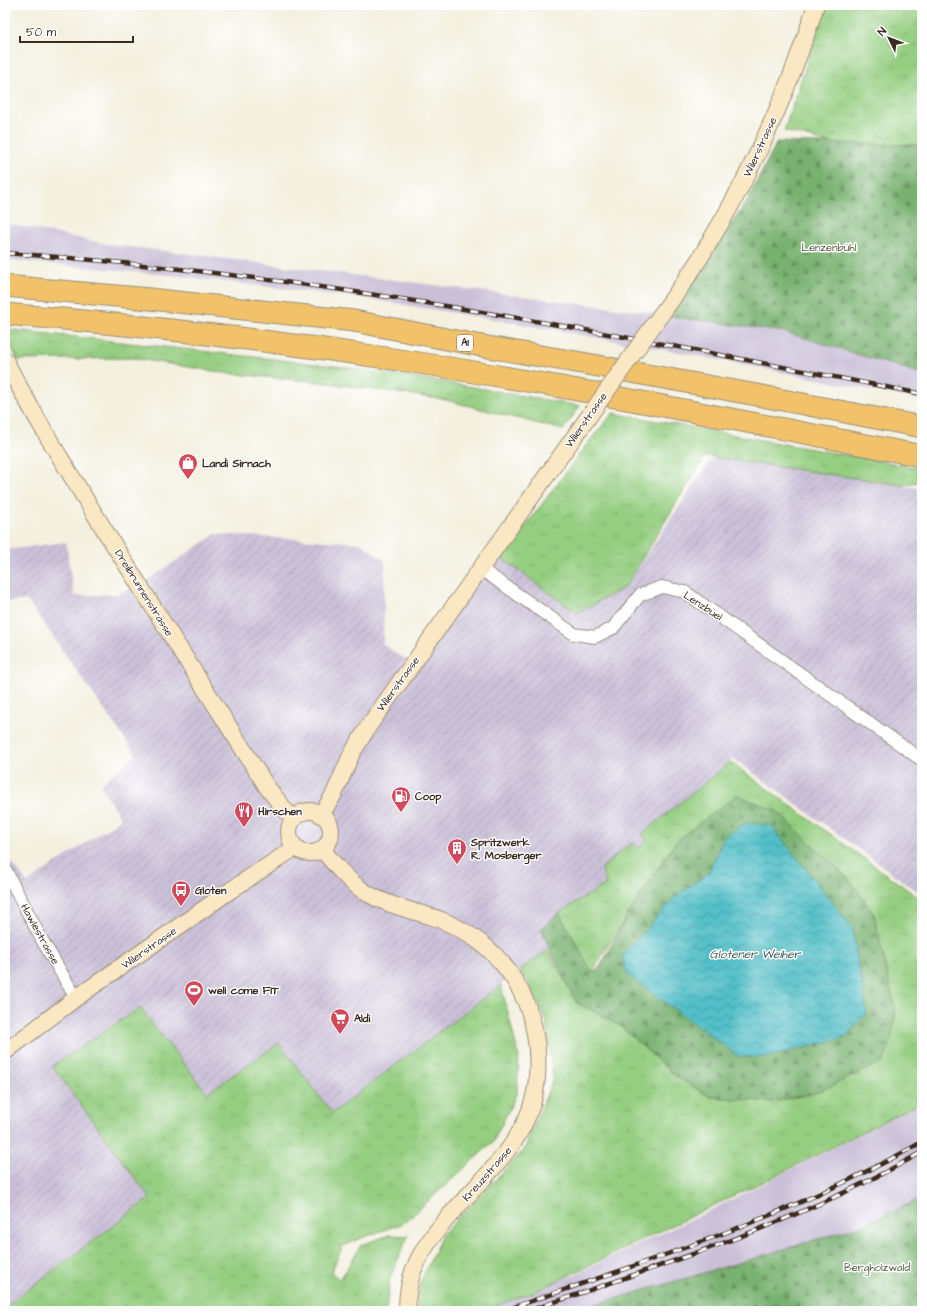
<svg xmlns="http://www.w3.org/2000/svg" width="927" height="1316" viewBox="0 0 927 1316" font-family="'Architects Daughter',sans-serif">
<defs>
<pattern id="industrial-furrows" width="10" height="10" patternUnits="userSpaceOnUse"><rect width="10" height="10" fill="#c9bfd7"/><path d="M-1 1l2-2M0 10L10 0M9 11l2-2" fill="none" stroke="#aea4b8"/></pattern>
<pattern id="grass-tufts" width="24" height="20" patternUnits="userSpaceOnUse"><rect width="24" height="20" fill="#95ce81"/><path d="M3 7l-1-3M5 7V3M7 7l1-3M15 17l-1-3M17 17v-4M19 17l1-3" fill="none" stroke="#81b16f"/></pattern>
<pattern id="forest-firs" width="22" height="20" patternUnits="userSpaceOnUse"><rect width="22" height="20" fill="#78b16f"/><path d="M5 1l3.5 6h-7zM16 11l3.5 6h-7z" fill="#64905b"/></pattern>
<pattern id="water-waves" width="16" height="10" patternUnits="userSpaceOnUse"><rect width="16" height="10" fill="#52bfc8"/><path d="M0 5q4-4 8 0t8 0" fill="none" stroke="#459ba2"/></pattern>
</defs>
<rect width="100%" height="100%" fill="#fff"/>
<filter id="ink" filterUnits="userSpaceOnUse"><feTurbulence type="fractalNoise" baseFrequency=".025" numOctaves="2"/><feDisplacementMap in="SourceGraphic" scale="8" xChannelSelector="R" yChannelSelector="G"/><feConvolveMatrix kernelMatrix="1 2 1 2 8 2 1 2 1" color-interpolation-filters="sRGB"/></filter>
<filter id="wash" filterUnits="userSpaceOnUse"><feTurbulence type="fractalNoise" baseFrequency=".012" numOctaves="4" result="noise"/><feDisplacementMap in="SourceGraphic" scale="16" xChannelSelector="R" yChannelSelector="G"/><feGaussianBlur stdDeviation="0.9" result="paint"/><feColorMatrix in="noise" values="0 0 0 0 0 0 0 0 0 0 0 0 0 0 0 0 0 1.4 0 .05"/><feComposite in="paint" operator="in"/></filter>
<g filter="url(#wash)">
<rect width="100%" height="100%" fill="#f3f0df"/>
<path fill="url(#industrial-furrows)" d="M 718,449 L 922,489 L 922,895 L 733,758 L 656,823 L 656,860 L 548,949 L 332,1113 L 279,1043 L 207,1093 L 140,1008 L 52,1067 L 150,1198 L 5,1307 L 5,853 L 27,883 L 121,819 L 100,785 L 136,755 L 27,600 L 5,602 L 5,550 L 66,542 L 74,596 L 116,594 L 139,586 L 216,534 L 360,543 L 385,561 L 383,644 L 398,655 L 414,662 L 493,552 L 625,587 Z"/>
<g fill="#c9bfd7">
<path d="M 5,223 L 101,243 L 647,312 L 669,316 L 785,332 L 922,374 L 922,400 L 700,356 L 504,321 L 369,299 L 170,275 L 5,260 Z"/>
<path d="M 922,1103 L 922,1198 L 861,1226 L 735,1264 L 572,1311 L 414,1311 L 449,1301 L 571,1276 L 703,1214 Z"/>
</g>
<g fill="url(#grass-tufts)" stroke="#687c50">
<path d="M 826,5 L 922,5 L 922,145 L 834,144 L 784,131 Z"/>
<path d="M 5,329 L 343,367 L 438,381 L 580,406 L 563,430 L 446,400 L 328,383 L 225,373 L 133,358 L 17,360 Z"/>
<path d="M 613,413 L 800,447 L 922,468 L 922,481 L 902,485 L 705,456 L 625,587 L 577,613 L 493,552 L 509,548 L 591,439 Z"/>
<path d="M 730,762 L 922,900 L 922,1087 L 919,1089 L 916,1105 L 777,1175 L 534,1292 L 480,1311 L 416,1311 L 420,1283 L 442,1235 L 524,1150 L 553,1079 L 546,1020 L 527,980 L 519,971 L 548,949 L 576,1002 L 619,1025 L 675,1076 L 711,1097 L 773,1102 L 818,1092 L 896,1014 L 874,914 L 677,840 L 626,917 L 592,972 L 559,913 L 606,884 L 601,868 L 633,842 L 638,848 L 647,840 L 642,834 Z"/>
<path d="M 501,985 L 519,1057 L 517,1093 L 493,1142 L 404,1223 L 364,1237 L 343,1246 L 331,1272 L 340,1280 L 361,1245 L 389,1235 L 408,1236 L 390,1278 L 386,1310 L 385,1311 L 5,1311 L 5,1307 L 150,1198 L 52,1066 L 140,1008 L 207,1093 L 279,1043 L 332,1113 Z"/>
</g>
<g fill="url(#forest-firs)" stroke="#5a6e46" fill-rule="evenodd">
<path d="M 777,142 L 922,145 L 922,374 L 785,332 L 669,316 L 748,199 Z"/>
<path d="M 737,795 L 777,811 L 849,879 L 874,914 L 896,1014 L 890,1045 L 883,1062 L 818,1092 L 773,1102 L 711,1097 L 675,1076 L 619,1025 L 576,1002 L 541,930 L 559,913 L 592,972 L 600,967 L 626,917 L 677,840 ZM 725,836 L 739,1057 L 674,898 L 708,873 Z"/>
<path d="M 922,1198 L 922,1311 L 572,1311 L 735,1264 L 861,1226 Z"/>
</g>
<path fill="url(#water-waves)" stroke="#467473" d="M 746,823 L 771,825 L 852,927 L 867,1012 L 846,1037 L 768,1057 L 739,1057 L 627,974 L 622,956 L 674,898 L 708,873 L 725,836 Z"/>
</g>
<g filter="url(#ink)">
<g fill="none" stroke-linecap="round" stroke-linejoin="round">
<defs>
<g id="street">
<path d="M 481,569 L 574,634 L 595,637 L 613,628 L 640,595 L 662,587 L 685,592 L 922,760"/>
<path d="M 5,869 L 42,940 L 76,998"/>
</g>
<g id="secondary">
<path d="M 655,323 C 673,298 691,274 706,248 C 753,172 789,90 816,5"/>
<path d="M 5,360 C 36,420 72,477 107,534 C 160,619 214,703 267,787 L 286,811 L 294,818"/>
<circle cx="310" cy="832" r="21"/>
<path d="M 321,815 L 334,794 L 352,753 L 370,724 L 577,433"/>
<path d="M 322,849 C 335,865 348,881 365,892 C 388,906 416,911 441,920 C 507,947 542,1006 537,1077 C 533,1140 481,1178 444,1222 C 432,1236 421,1251 414,1269 C 408,1283 407,1296 407,1311"/>
<path d="M 5,1052 L 76,998 L 231,890 L 296,847"/>
</g>
<g id="highway">
<path d="M 5,286 L 150,299 L 354,321 L 482,346 L 582,363 L 762,396 L 922,427"/>
<path d="M 5,314 C 141,325 277,341 413,362 C 583,389 752,423 922,456"/>
</g>
</defs>
<use href="#street" stroke="#978d7e" stroke-width="14"/>
<use href="#secondary" stroke="#978d7e" stroke-width="18"/>
<use href="#highway" stroke="#978d7e" stroke-width="23"/>
<use href="#street" stroke="#fff" stroke-width="12"/>
<use href="#secondary" stroke="#fae7c3" stroke-width="16"/>
<use href="#highway" stroke="#f2c26a" stroke-width="21"/>
<defs>
<g id="rail">
<path d="M 5,253 C 314,274 618,335 922,394"/>
<path d="M 502,1311 C 645,1262 790,1217 922,1142"/>
<path d="M 528,1311 C 662,1265 799,1223 922,1152"/>
</g>
</defs>
<use href="#rail" stroke="#3b2a1e" stroke-width="4.5"/>
<use href="#rail" stroke="#fff" stroke-width="3" stroke-dasharray="9" stroke-linecap="butt"/>
<defs>
<path id="secondary-bridge" d="M 577,433 L 655,323"/>
</defs>
<use href="#secondary-bridge" stroke="#978d7e" stroke-width="18" stroke-linecap="butt"/>
<use href="#secondary-bridge" stroke="#fae7c3" stroke-width="16"/>
</g>
</g>
<defs>
<symbol id="shop-pin" viewBox="-11 -11 22 30"><path d="M0 17L-7.5 6A9.5 9.5 0 1 1 7.5 6Z" fill="#d1495b" stroke="#fff"/><path d="M-5-2.5h2.3a2.7 3.5 0 0 1 5.4 0H5L5.5 6h-11ZM-1.5-2.5h3a1.5 2.3 0 0 0-3 0Z" fill="#fff"/></symbol>
<symbol id="fuel-pin" viewBox="-11 -11 22 30"><path d="M0 17L-7.5 6A9.5 9.5 0 1 1 7.5 6Z" fill="#d1495b" stroke="#fff"/><path d="M-5.5-6h7V0h2V4h1.3V-2.5L3-4.5l.8-.8L6-3V5H2.5V1h-1V6h-7ZM-4.2-4.7v3.2H.2V-4.7Z" fill="#fff"/></symbol>
<symbol id="restaurant-pin" viewBox="-11 -11 22 30"><path d="M0 17L-7.5 6A9.5 9.5 0 1 1 7.5 6Z" fill="#d1495b" stroke="#fff"/><path d="M-5-6h1v4h1v-4h1v4h1v-4h1v5L-1.5 .5V6h-2V.5L-5-1ZM5-6V6H3V1.5H1.5Q1.5-4 5-6Z" fill="#fff"/></symbol>
<symbol id="building-pin" viewBox="-11 -11 22 30"><path d="M0 17L-7.5 6A9.5 9.5 0 1 1 7.5 6Z" fill="#d1495b" stroke="#fff"/><path d="M-4-6H4V6H1V3H-1V6H-4ZM-2.5-4.3h1.7v1.8h-1.7ZM.8-4.3h1.7v1.8H.8ZM-2.5-1h1.7V.8h-1.7ZM.8-1h1.7V.8H.8Z" fill="#fff"/></symbol>
<symbol id="bus-pin" viewBox="-11 -11 22 30"><path d="M0 17L-7.5 6A9.5 9.5 0 1 1 7.5 6Z" fill="#d1495b" stroke="#fff"/><path d="M-5-6H5V4H4V6H2V4H-2V6H-4V4H-5ZM-3.5-4V0h7V-4ZM-3.5 1.2v1.5H-2V1.2ZM2 1.2v1.5H3.5V1.2Z" fill="#fff"/></symbol>
<symbol id="stadium-pin" viewBox="-11 -11 22 30"><path d="M0 17L-7.5 6A9.5 9.5 0 1 1 7.5 6Z" fill="#d1495b" stroke="#fff"/><path d="M0-5a6.5 5 0 1 0 0 10a6.5 5 0 1 0 0-10ZM-3.5-1.8h7v3.6h-7Z" fill="#fff"/></symbol>
<symbol id="supermarket-pin" viewBox="-11 -11 22 30"><path d="M0 17L-7.5 6A9.5 9.5 0 1 1 7.5 6Z" fill="#d1495b" stroke="#fff"/><path d="M-6-5.5h2.5l.6 2H6L4.5 2H-2.5L-4.4-4H-6ZM-1.5 3.2a1.3 1.3 0 1 0 .1 0ZM3 3.2a1.3 1.3 0 1 0 .1 0Z" fill="#fff"/></symbol>
</defs>
<g fill-rule="evenodd">
<use href="#shop-pin" x="177" y="452" width="22" height="30"/>
<use href="#fuel-pin" x="390" y="785" width="22" height="30"/>
<use href="#restaurant-pin" x="233" y="800" width="22" height="30"/>
<use href="#building-pin" x="446" y="837" width="22" height="30"/>
<use href="#bus-pin" x="170" y="879" width="22" height="30"/>
<use href="#stadium-pin" x="183" y="979" width="22" height="30"/>
<use href="#supermarket-pin" x="329" y="1007" width="22" height="30"/>
</g>
<g text-anchor="middle" dominant-baseline="central" stroke-width="3" stroke-linejoin="round" paint-order="stroke">
<rect fill="#fff" stroke="#766a62" stroke-width="1" x="457" y="335" width="16" height="16" rx="3"/>
<g font-size="10" font-weight="bold" fill="#3b2a1e">
<text x="465" y="343">A1</text>
</g>
<g font-size="11" fill="#3b2a1e" stroke="#fff">
<text transform="translate(760 147) rotate(-65)">Wilerstrasse</text>
<text transform="translate(586 420) rotate(-55)">Wilerstrasse</text>
<text transform="translate(144 593) rotate(58)">Dreibrunnenstrasse</text>
<text transform="translate(703 606) rotate(33)">Lenzbüel</text>
<text transform="translate(398 684) rotate(-54)">Wilerstrasse</text>
<text transform="translate(40 934) rotate(61)">Hawlestrasse</text>
<text transform="translate(149 948) rotate(-35)">Wilerstrasse</text>
<text transform="translate(487 1174) rotate(-49)">Kreuzstrasse</text>
</g>
<g font-size="11" fill="#565b3c" stroke="#fff">
<text x="829" y="247">Lenzenbühl</text>
<text x="877" y="1267">Bergholzwald</text>
</g>
<g font-size="11" font-weight="bold" fill="#3b2a1e" stroke="#fff" text-anchor="start">
<text x="202" y="463">Landi Sirnach</text>
<text x="415" y="796">Coop</text>
<text x="258" y="811">Hirschen</text>
<text x="471" y="842">Spritzwerk<tspan x="471" dy="13">R. Mosberger</tspan></text>
<text x="195" y="890">Gloten</text>
<text x="208" y="990">well come FIT</text>
<text x="354" y="1018">Aldi</text>
</g>
<g font-size="12" font-style="italic" fill="#435e5a" stroke="#fff">
<text x="755" y="954">Glotener Weiher</text>
</g>
</g>
<rect width="927" height="1316" fill="none" stroke="#fff" stroke-width="20"/>
<g transform="translate(889 38) rotate(313)" stroke="#ffffff" stroke-width="3" paint-order="stroke">
<path d="M0-3L7 15L0 10L-7 15Z" fill="#3b2a1e"/>
<text y="-6" font-size="11" font-weight="bold" text-anchor="middle" fill="#3b2a1e">N</text>
</g>
<path d="M20 36v6h113v-6" fill="none" stroke="#3b2a1e" stroke-width="2"/>
<text x="26" y="36" font-size="12" fill="#3b2a1e" stroke="#ffffff" stroke-width="3" paint-order="stroke">50 m</text>
</svg>
